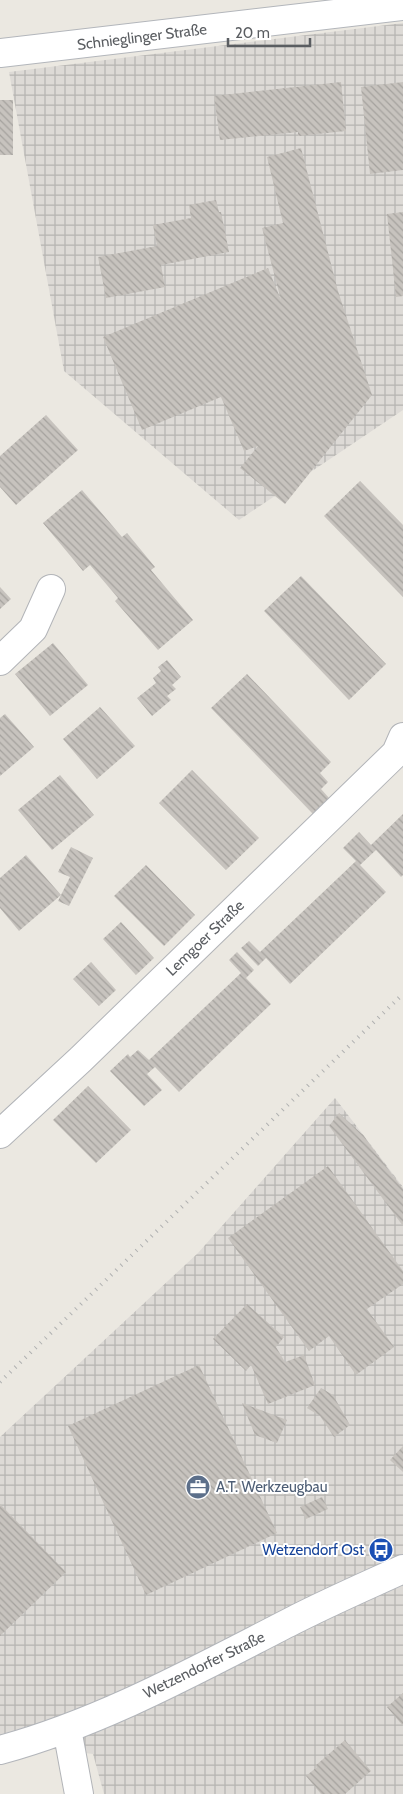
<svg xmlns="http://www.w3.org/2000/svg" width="403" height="1794" viewBox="0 0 403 1794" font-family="Cabin,sans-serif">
<defs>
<pattern id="industrial-grid" width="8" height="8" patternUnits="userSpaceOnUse" patternTransform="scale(1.25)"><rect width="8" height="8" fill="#dddad6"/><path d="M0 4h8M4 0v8" fill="none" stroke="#b6b4b1"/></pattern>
<pattern id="building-back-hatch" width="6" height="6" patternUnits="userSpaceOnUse" patternTransform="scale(1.25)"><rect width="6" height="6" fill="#c7c3be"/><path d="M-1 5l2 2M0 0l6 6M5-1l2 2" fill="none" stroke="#a5a29e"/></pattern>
</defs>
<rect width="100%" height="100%" fill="#ebe8e1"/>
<g fill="url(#industrial-grid)">
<path d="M 403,23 L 403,410 L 239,520 L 64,371 L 9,72 Z"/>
<path d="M 335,1098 L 403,1187 L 403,1794 L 104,1794 L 93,1754 L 0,1742 L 0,1437 L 198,1253 Z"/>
</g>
<g fill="url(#building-back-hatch)">
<path d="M 341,82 L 346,131 L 298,136 L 298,132 L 220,140 L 214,96 Z"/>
<path d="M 403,82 L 403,170 L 370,174 L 361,87 Z"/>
<rect x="0" y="100" width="13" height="55"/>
<path d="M 301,148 L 338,291 L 372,395 L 285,504 L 240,468 L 258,446 L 244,451 L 221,397 L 142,430 L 103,337 L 268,268 L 281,300 L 262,228 L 283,223 L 267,157 Z"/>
<path d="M 216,200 L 219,212 L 221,212 L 229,252 L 161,265 L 165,287 L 106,298 L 98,257 L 157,246 L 153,225 L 191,218 L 189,205 Z"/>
<path d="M 403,212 L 403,296 L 396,297 L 387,214 Z"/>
<path d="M 46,415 L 78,450 L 16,505 L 0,487 L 0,456 Z"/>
<path d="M 360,481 L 403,525 L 403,597 L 324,516 Z"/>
<path d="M 82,490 L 122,537 L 127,533 L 155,567 L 151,570 L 193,620 L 158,650 L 115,601 L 118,598 L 90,565 L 83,571 L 43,523 Z"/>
<path d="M 301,576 L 386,664 L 349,700 L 264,611 Z"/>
<path d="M 0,587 L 11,599 L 0,609 Z"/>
<path d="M 53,643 L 88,685 L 50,716 L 15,674 Z"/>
<path d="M 167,660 L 181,677 L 172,685 L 176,689 L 167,696 L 171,700 L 152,716 L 137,698 L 156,683 L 153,678 L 161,671 L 158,667 Z"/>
<path d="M 247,674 L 331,762 L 320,773 L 328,782 L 321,789 L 329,798 L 313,814 L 211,708 Z"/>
<path d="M 100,707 L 135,746 L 97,779 L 63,739 Z"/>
<path d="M 5,714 L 34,747 L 0,776 L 0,718 Z"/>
<path d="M 192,770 L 259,838 L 226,870 L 159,803 Z"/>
<path d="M 60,775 L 94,815 L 52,850 L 18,810 Z"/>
<path d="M 403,814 L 403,875 L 401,877 L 376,850 L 360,865 L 386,892 L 290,984 L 266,958 L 258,966 L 241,948 L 249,941 L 260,952 L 356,861 L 343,848 L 359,832 L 371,845 Z"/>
<path d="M 71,847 L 93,858 L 69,906 L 58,901 L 70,877 L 58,872 Z"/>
<path d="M 26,855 L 61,895 L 19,931 L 0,908 L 0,878 Z"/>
<path d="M 146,865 L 195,915 L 164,946 L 114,896 Z"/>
<path d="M 121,922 L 154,958 L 136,975 L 103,939 Z"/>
<path d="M 237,952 L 254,970 L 246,978 L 271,1004 L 179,1092 L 155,1067 L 147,1074 L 162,1090 L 144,1106 L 110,1071 L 128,1054 L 130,1057 L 138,1050 L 149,1060 L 241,973 L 229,960 Z"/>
<path d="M 91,962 L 116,990 L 99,1006 L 73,979 Z"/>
<path d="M 88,1086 L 131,1130 L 96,1163 L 53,1120 Z"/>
<path d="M 339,1113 L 363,1135 L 403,1189 L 403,1226 L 329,1126 Z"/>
<path d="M 328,1166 L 403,1271 L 403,1284 L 367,1309 L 394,1347 L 356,1375 L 329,1336 L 309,1351 L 228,1238 Z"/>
<path d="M 247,1304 L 284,1337 L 276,1347 L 285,1362 L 304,1355 L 315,1385 L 268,1404 L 251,1365 L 246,1371 L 213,1339 Z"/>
<path d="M 199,1365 L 277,1533 L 146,1595 L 68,1426 Z"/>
<path d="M 321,1388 L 333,1395 L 350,1425 L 334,1437 L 320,1416 L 307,1408 Z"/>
<path d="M 242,1403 L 287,1420 L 277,1443 L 255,1435 Z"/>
<path d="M 403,1446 L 403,1472 L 390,1460 Z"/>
<path d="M 322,1497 L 328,1509 L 306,1519 L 300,1507 Z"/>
<path d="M 0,1504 L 66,1572 L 0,1636 Z"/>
<path d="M 403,1693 L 403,1726 L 387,1707 Z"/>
<path d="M 345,1740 L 371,1771 L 345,1794 L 321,1794 L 306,1776 L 317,1767 L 315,1766 Z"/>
</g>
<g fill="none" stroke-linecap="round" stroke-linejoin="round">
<defs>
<g id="street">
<path d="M 0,661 L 33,629 L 51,589"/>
<path d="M 0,1134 L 81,1059 L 396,753 L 403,737"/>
<path d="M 67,1729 L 79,1794"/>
</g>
<g id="secondary">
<path d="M 0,53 L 403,6"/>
<path d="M 0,1750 C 103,1722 198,1669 292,1621 C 329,1602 366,1586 403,1569"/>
</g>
</defs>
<use href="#street" stroke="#b2b4b8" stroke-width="30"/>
<use href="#secondary" stroke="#b3b6bb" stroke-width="30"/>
<use href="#street" stroke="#fff" stroke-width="28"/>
<use href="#secondary" stroke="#fff" stroke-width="28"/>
<path stroke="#b0b1b1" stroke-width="4" stroke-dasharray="1 6" stroke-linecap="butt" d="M 0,1382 L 403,994"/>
</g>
<defs>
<symbol id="office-disc" viewBox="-11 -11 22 22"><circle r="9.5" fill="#5c6f8a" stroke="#fff"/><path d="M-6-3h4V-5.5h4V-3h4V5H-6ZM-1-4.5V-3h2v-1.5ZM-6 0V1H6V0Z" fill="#fff"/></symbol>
<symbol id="bus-disc" viewBox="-11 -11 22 22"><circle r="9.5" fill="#1a4fb4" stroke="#fff"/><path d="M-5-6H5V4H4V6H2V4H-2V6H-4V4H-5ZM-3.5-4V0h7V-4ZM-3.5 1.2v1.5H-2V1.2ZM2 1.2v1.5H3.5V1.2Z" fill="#fff"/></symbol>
</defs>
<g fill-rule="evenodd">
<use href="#office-disc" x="184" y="1473" width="28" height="28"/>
<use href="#bus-disc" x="367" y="1536" width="28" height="28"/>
</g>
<g text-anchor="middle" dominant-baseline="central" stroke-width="4" stroke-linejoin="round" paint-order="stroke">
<g font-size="15" fill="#5a5d61" stroke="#fff">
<text transform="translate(142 37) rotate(-7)">Schnieglinger Straße</text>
<text transform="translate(205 938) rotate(-44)">Lemgoer Straße</text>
<text transform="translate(204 1665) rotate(-26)">Wetzendorfer Straße</text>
</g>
<g font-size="15" fill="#4e5e75" stroke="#fff" text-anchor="start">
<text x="216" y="1487">A.T. Werkzeugbau</text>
</g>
<g font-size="15" fill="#164399" stroke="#fff" text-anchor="end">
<text x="364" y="1550">Wetzendorf Ost</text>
</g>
</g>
<path d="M228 38v8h82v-8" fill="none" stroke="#5a5d61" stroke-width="2.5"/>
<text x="235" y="38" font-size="15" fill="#5a5d61" stroke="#ffffff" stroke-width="4" paint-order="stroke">20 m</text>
</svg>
